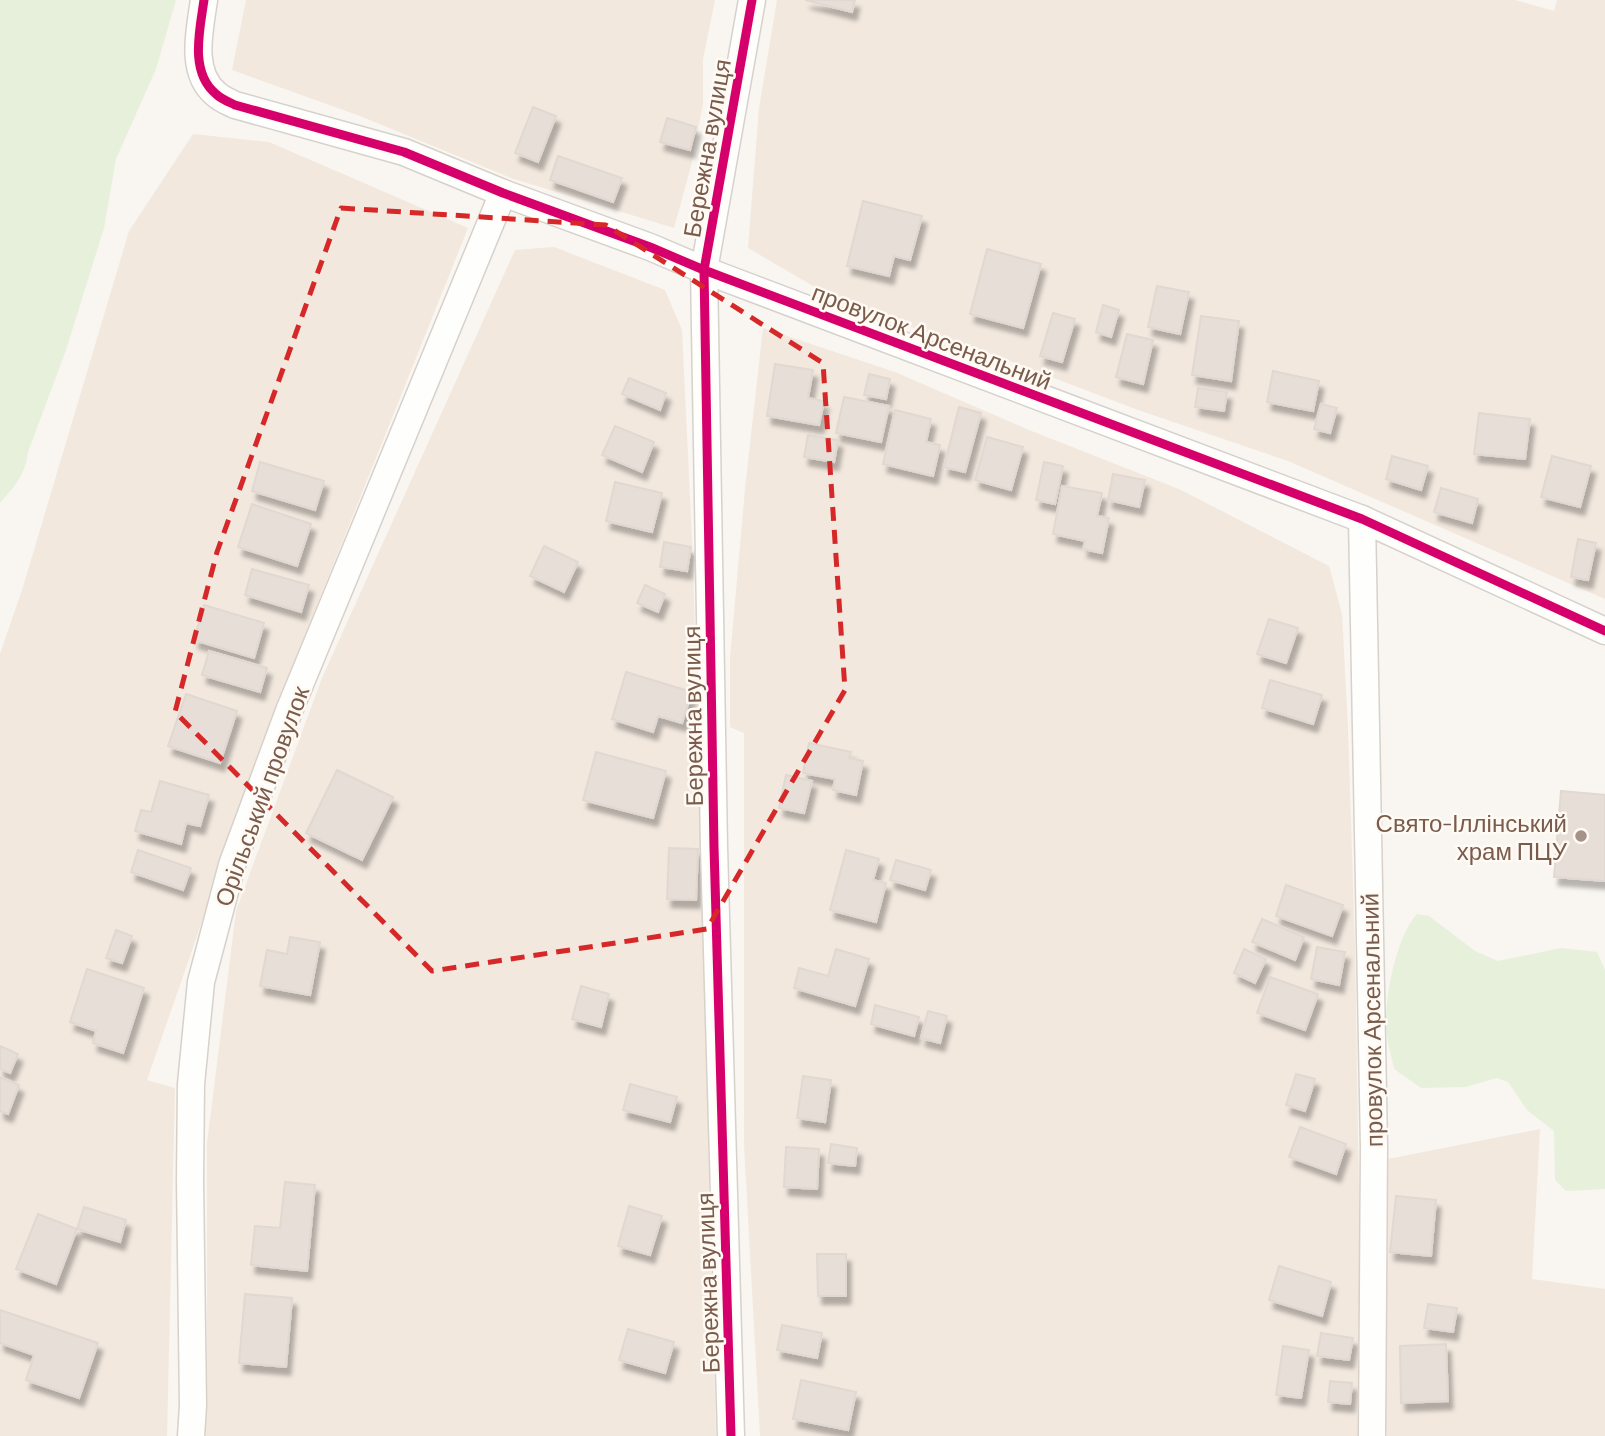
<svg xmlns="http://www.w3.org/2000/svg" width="1605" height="1436" viewBox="0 0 1605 1436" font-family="Barlow,sans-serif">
<defs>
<filter id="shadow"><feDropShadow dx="4.5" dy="8" stdDeviation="2" flood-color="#0004"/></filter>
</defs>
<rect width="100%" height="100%" fill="#f9f5f0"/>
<g fill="#f2e8de">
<path d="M 246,0 L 715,0 L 703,59 L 703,104 L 691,166 L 674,228 L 511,178 L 360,116 L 232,70 Z"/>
<path d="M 777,0 L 1515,0 L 1554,11 L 1557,0 L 1605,0 L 1605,599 L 1288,461 L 1138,410 L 994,355 L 846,305 L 748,248 L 759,108 Z"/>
<path d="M 193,134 L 269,142 L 468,228 L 277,705 L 147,1080 L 175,1088 L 167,1436 L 0,1436 L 0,654 L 23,587 L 129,231 Z"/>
<path d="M 554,247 L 665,290 L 682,330 L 693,560 L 716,1436 L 203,1436 L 207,1386 L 207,1143 L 236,911 L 322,678 L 515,250 Z"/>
<path d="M 763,328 L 895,372 L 1029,430 L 1179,489 L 1329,566 L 1342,614 L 1348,729 L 1355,947 L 1363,1436 L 760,1436 L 744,1144 L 744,733 L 730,727 L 730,658 L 745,489 Z"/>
<path d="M 1540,1129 L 1532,1279 L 1605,1289 L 1605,1436 L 1387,1436 L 1385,1400 L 1388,1159 Z"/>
</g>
<g fill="#e7f0db">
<path d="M 0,0 L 176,0 L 156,69 L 116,159 L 104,228 L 66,350 L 28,452 C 25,475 15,486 0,503 Z"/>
<path d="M 1417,914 L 1429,916 L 1475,951 L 1498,961 L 1561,948 L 1597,952 L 1605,970 L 1605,1189 L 1566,1191 L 1555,1180 L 1554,1131 L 1527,1110 L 1508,1082 L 1497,1078 L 1465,1087 L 1421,1088 L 1394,1069 C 1392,1058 1388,1047 1387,1036 C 1382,1006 1396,936 1417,914 Z"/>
</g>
<g fill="#e6ded7" stroke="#e2d8d2" stroke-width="2" filter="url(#shadow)">
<path d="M 805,0 L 855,0 L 852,12 Z"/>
<path d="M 533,107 L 556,116 L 538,162 L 515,153 Z"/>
<path d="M 667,118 L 696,127 L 690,150 L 660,142 Z"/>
<path d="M 558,156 L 622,178 L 613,202 L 550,180 Z"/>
<path d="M 863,201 L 922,216 L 910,260 L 894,256 L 889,276 L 847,266 Z"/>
<path d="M 987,249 L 1041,264 L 1023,328 L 970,314 Z"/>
<path d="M 1157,286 L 1189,292 L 1180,334 L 1148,327 Z"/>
<path d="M 1103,305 L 1119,310 L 1111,337 L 1096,332 Z"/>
<path d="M 1053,313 L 1075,319 L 1062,362 L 1040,356 Z"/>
<path d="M 1201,316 L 1239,321 L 1231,381 L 1192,375 Z"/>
<path d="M 1127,334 L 1153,340 L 1143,384 L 1116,377 Z"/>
<path d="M 775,364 L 813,370 L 808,398 L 824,401 L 819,425 L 767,416 Z"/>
<path d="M 1273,371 L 1319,381 L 1313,411 L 1267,402 Z"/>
<path d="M 869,374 L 890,379 L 886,399 L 864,395 Z"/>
<path d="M 629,378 L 666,393 L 660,410 L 622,394 Z"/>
<path d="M 1198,388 L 1227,392 L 1224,411 L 1195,407 Z"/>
<path d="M 844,397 L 889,406 L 881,442 L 836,433 Z"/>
<path d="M 1321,404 L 1337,408 L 1330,433 L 1314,429 Z"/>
<path d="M 959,407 L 981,413 L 965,472 L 944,467 Z"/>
<path d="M 895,410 L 931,419 L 926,442 L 940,445 L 933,476 L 883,464 Z"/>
<path d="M 1479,413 L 1530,419 L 1525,459 L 1474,454 Z"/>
<path d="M 615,426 L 654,442 L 642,472 L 602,455 Z"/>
<path d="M 808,435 L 838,440 L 834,462 L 804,457 Z"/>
<path d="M 987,437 L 1023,447 L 1011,490 L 975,480 Z"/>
<path d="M 1392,456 L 1428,466 L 1421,490 L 1386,479 Z"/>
<path d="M 1552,456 L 1591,466 L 1580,507 L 1541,497 Z"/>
<path d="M 260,462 L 324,481 L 315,510 L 252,491 Z"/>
<path d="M 1044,462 L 1063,466 L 1055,504 L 1036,500 Z"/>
<path d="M 1113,474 L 1145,480 L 1139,507 L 1108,500 Z"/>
<path d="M 615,482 L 662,493 L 652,532 L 606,521 Z"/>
<path d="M 1062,486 L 1102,493 L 1097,516 L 1109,518 L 1102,553 L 1083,549 L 1085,541 L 1053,534 Z"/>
<path d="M 1441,488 L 1478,499 L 1472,523 L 1434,512 Z"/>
<path d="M 252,504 L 311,524 L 297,566 L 238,547 Z"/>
<path d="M 1578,539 L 1596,543 L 1588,580 L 1571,577 Z"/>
<path d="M 664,542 L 691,547 L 687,571 L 660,567 Z"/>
<path d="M 544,546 L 578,562 L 564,592 L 530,576 Z"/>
<path d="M 252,569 L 309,585 L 301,612 L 245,595 Z"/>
<path d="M 645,585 L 665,594 L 658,612 L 637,603 Z"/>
<path d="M 204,605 L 264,623 L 254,658 L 194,640 Z"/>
<path d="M 1269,619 L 1298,628 L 1286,663 L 1257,654 Z"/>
<path d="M 209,651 L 267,668 L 260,692 L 202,675 Z"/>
<path d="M 626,672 L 692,692 L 682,723 L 658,716 L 653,732 L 612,719 Z"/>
<path d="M 1270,680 L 1322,695 L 1313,724 L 1262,708 Z"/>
<path d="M 186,694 L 237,711 L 220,763 L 168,746 Z"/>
<path d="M 809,743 L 851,752 L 849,758 L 863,761 L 856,795 L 833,790 L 835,779 L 803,773 Z"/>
<path d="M 596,752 L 666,771 L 653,818 L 583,800 Z"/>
<path d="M 337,770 L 393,797 L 362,860 L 306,833 Z"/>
<path d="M 786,775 L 812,781 L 804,813 L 779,808 Z"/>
<path d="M 160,781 L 209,795 L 200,826 L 186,823 L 181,844 L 135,831 L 141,810 L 151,812 Z"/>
<path d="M 1561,791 L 1605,795 L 1605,881 L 1554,877 Z"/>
<path d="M 669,848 L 698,849 L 696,900 L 667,899 Z"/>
<path d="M 138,850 L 191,868 L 183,890 L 131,872 Z"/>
<path d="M 846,850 L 879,859 L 873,880 L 886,883 L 876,922 L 830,910 Z"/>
<path d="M 896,860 L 931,870 L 925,890 L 890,880 Z"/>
<path d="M 1286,885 L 1343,905 L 1332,936 L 1276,916 Z"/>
<path d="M 1262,919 L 1304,937 L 1295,960 L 1252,942 Z"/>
<path d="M 116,930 L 132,936 L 122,963 L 106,958 Z"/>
<path d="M 290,937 L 320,942 L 310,995 L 260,986 L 267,950 L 287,954 Z"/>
<path d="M 1317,947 L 1345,952 L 1339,985 L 1311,979 Z"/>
<path d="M 836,949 L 869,959 L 855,1006 L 794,988 L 799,968 L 828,976 Z"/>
<path d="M 1244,949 L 1266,959 L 1255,983 L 1234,973 Z"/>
<path d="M 87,969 L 144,988 L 123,1053 L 93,1043 L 96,1031 L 70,1022 Z"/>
<path d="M 1270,977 L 1318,994 L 1305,1030 L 1257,1013 Z"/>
<path d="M 581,986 L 609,994 L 601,1027 L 572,1019 Z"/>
<path d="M 875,1005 L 919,1017 L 914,1036 L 871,1024 Z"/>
<path d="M 928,1011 L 947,1016 L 940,1043 L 921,1038 Z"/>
<path d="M 0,1046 L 18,1054 L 10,1073 L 0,1069 Z"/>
<path d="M 1296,1074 L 1315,1079 L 1305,1111 L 1286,1105 Z"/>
<path d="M 803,1076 L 831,1080 L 825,1122 L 797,1118 Z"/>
<path d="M 0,1077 L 19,1085 L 8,1114 L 0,1111 Z"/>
<path d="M 630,1084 L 677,1097 L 670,1122 L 623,1110 Z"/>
<path d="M 1300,1127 L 1346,1144 L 1336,1174 L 1289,1157 Z"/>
<path d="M 831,1144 L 857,1148 L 855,1166 L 828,1163 Z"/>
<path d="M 786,1147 L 819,1149 L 817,1189 L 784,1187 Z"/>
<path d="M 285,1182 L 315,1185 L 307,1271 L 251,1265 L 255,1226 L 280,1228 Z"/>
<path d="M 1396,1196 L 1436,1200 L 1431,1256 L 1390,1252 Z"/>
<path d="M 629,1206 L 662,1216 L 650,1255 L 618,1246 Z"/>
<path d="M 84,1207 L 126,1220 L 120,1242 L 77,1229 Z"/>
<path d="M 38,1214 L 77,1229 L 56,1284 L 16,1269 Z"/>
<path d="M 817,1254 L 846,1254 L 846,1296 L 818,1296 Z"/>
<path d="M 1279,1266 L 1331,1282 L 1322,1316 L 1269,1300 Z"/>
<path d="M 245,1294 L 292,1298 L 286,1367 L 239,1363 Z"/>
<path d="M 1428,1304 L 1457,1308 L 1453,1332 L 1424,1328 Z"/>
<path d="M 0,1310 L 98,1343 L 79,1398 L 26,1380 L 34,1355 L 0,1343 Z"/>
<path d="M 782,1325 L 822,1333 L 817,1358 L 777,1350 Z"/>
<path d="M 628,1329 L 674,1342 L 665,1373 L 619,1360 Z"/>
<path d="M 1321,1333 L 1353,1338 L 1349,1360 L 1317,1356 Z"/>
<path d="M 1446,1344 L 1448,1401 L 1401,1403 L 1400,1346 Z"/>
<path d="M 1283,1346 L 1309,1350 L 1301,1398 L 1276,1395 Z"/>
<path d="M 801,1380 L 856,1392 L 848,1430 L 793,1419 Z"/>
<path d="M 1330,1381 L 1352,1383 L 1350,1404 L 1328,1402 Z"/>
</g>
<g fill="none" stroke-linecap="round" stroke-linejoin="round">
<defs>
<g id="street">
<path d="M 204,0 C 200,29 189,72 216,94 C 221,99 229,102 235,105 L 404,152 L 503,193 L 650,247 L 704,270 L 1362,519 L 1605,631"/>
<path d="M 1362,519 L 1374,1147 L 1372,1436"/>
<path d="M 191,1436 L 193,1406 L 190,1180 L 191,1084 L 201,982 L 232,865 L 289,711 L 503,193"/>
<path d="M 731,1436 L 714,847 L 704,270 L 752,0"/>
</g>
</defs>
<use href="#street" stroke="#d7d1cb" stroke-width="29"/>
<use href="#street" stroke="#fefefd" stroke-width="26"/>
<defs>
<g id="cycleway">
<path d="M 204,0 C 200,29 189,72 216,94 C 221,99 229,102 235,105 L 404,152 L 503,193 L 650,247 L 704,270 L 1362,519 L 1605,631"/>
<path d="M 731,1436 L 714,847 L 704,270 L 752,0"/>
</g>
</defs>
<use href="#cycleway" stroke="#fffaf3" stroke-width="13"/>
<use href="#cycleway" stroke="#d6006c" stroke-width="9"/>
</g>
<path fill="none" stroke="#d62828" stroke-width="5" stroke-dasharray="14 9" stroke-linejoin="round" d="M 341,208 L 606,225 L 823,363 L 845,690 L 707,929 L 432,971 L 175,712 L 217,552 Z"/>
<circle fill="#a69286" stroke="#fffaf3" stroke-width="2.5" cx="1581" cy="836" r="7"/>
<g text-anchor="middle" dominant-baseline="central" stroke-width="5" stroke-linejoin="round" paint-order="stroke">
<g font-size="24" fill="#7a5c4d" stroke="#fffaf3">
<text transform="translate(706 148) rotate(-80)">Бережна вулиця</text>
<text transform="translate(932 336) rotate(21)">провулок Арсенальний</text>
<text transform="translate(692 716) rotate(-91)">Бережна вулиця</text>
<text transform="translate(261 796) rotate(-70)">Орільський провулок</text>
<text transform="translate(1371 1020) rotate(-91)">провулок Арсенальний</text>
<text transform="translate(707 1283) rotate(-92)">Бережна вулиця</text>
</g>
<g font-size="24" fill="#7a5c4d" stroke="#fffaf3" text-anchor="end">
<text x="1567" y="822">Свято-Іллінський<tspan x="1567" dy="28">храм ПЦУ</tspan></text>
</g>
</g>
</svg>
